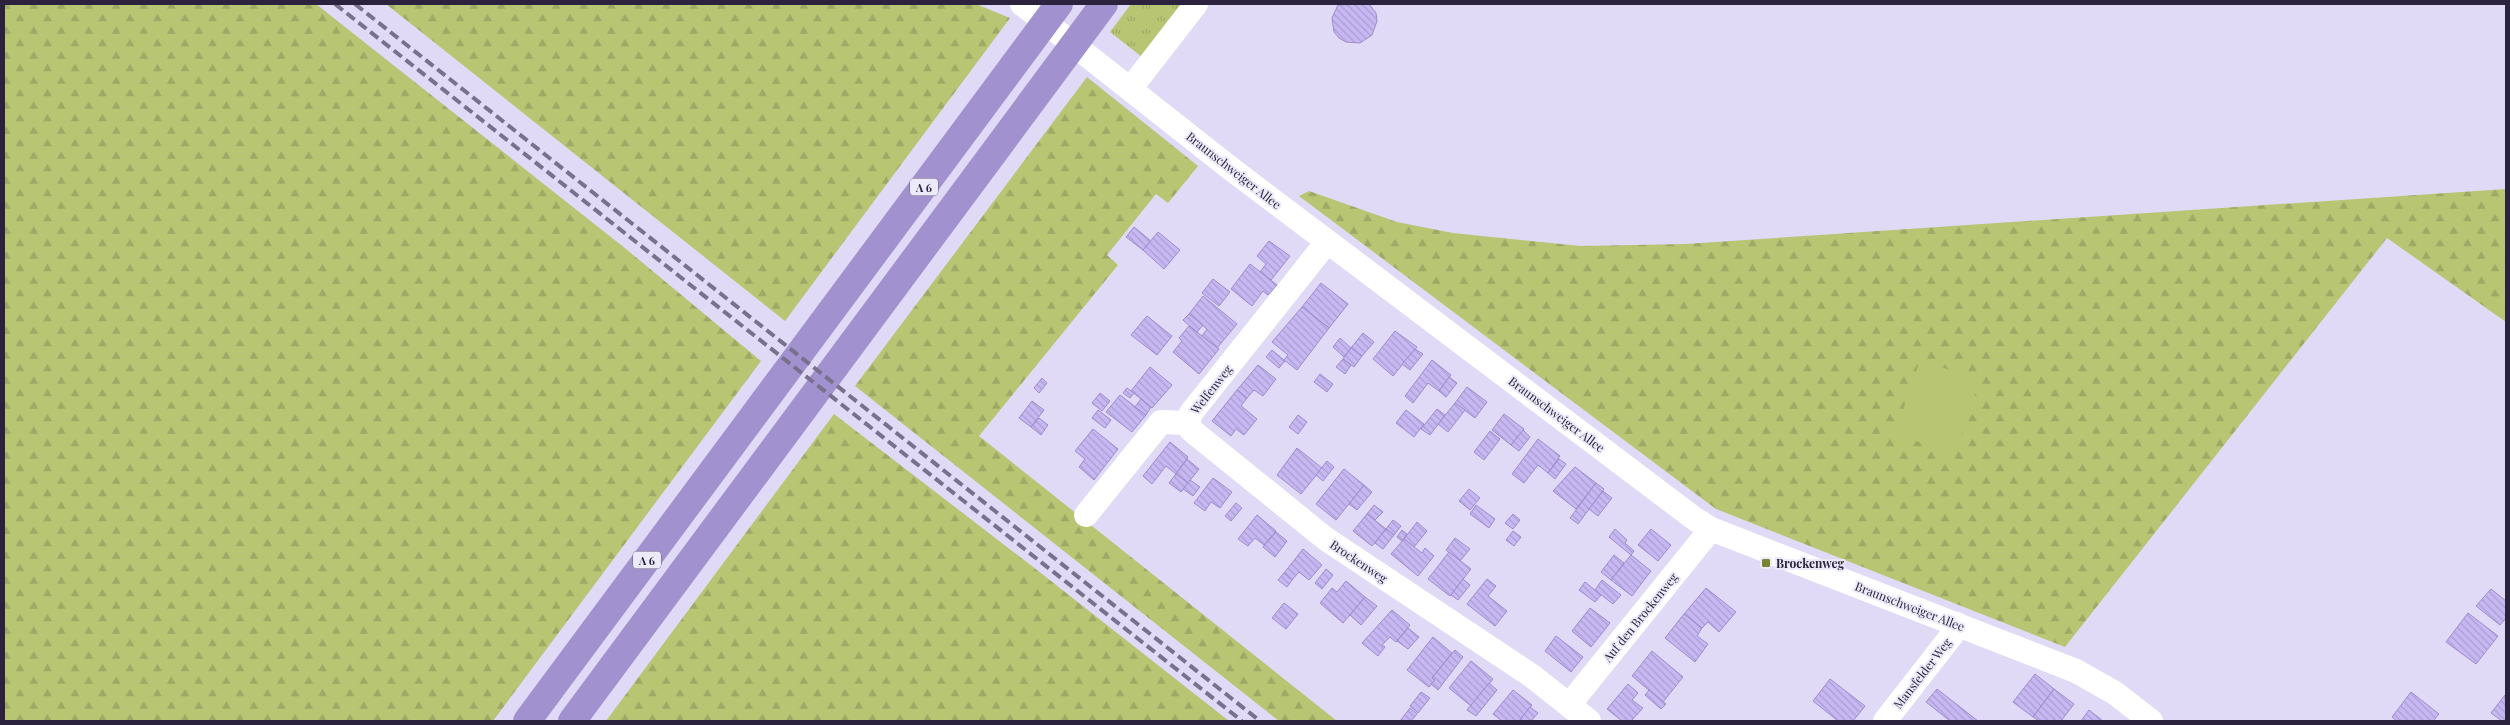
<svg xmlns="http://www.w3.org/2000/svg" width="2510" height="725" viewBox="0 0 2510 725" font-family="'Playfair Display',serif">
<defs>
<pattern id="grass-tufts" width="24" height="20" patternUnits="userSpaceOnUse" patternTransform="scale(1.25)"><rect width="24" height="20" fill="#b8c573"/><path d="M3 7l-1-3M5 7V3M7 7l1-3M15 17l-1-3M17 17v-4M19 17l1-3" fill="none" stroke="#9ea965"/></pattern>
<pattern id="forest-firs" width="22" height="20" patternUnits="userSpaceOnUse" patternTransform="scale(1.25)"><rect width="22" height="20" fill="#b8c573"/><path d="M5 1l3.5 6h-7zM16 11l3.5 6h-7z" fill="#9ea965"/></pattern>
<pattern id="building-back-hatch" width="6" height="6" patternUnits="userSpaceOnUse" patternTransform="scale(1.25)"><rect width="6" height="6" fill="#c7b8f3"/><path d="M-1 5l2 2M0 0l6 6M5-1l2 2" fill="none" stroke="#ab9ed1"/></pattern>
</defs>
<rect width="100%" height="100%" fill="#e0daf7"/>
<path fill="url(#grass-tufts)" d="M 1131,4 L 1184,4 L 1142,57 L 1110,32 Z"/>
<g fill="url(#forest-firs)">
<path d="M 4,4 L 316,4 L 626,249 L 761,361 L 493,721 L 4,721 Z"/>
<path d="M 386,4 L 976,4 L 1010,18 L 785,321 Z"/>
<path d="M 1087,77 L 1198,166 L 1168,203 L 1156,194 L 1107,255 L 1118,265 L 979,436 L 1337,721 L 1279,721 L 855,386 Z"/>
<path d="M 2506,189 L 2506,322 L 2387,238 L 2065,647 L 1716,509 L 1299,196 L 1309,191 L 1397,222 L 1453,233 L 1581,246 L 1685,244 Z"/>
<path d="M 834,414 L 1037,570 L 1229,721 L 606,721 Z"/>
</g>
<path fill="#b8c573" d="M 1920,360 L 1980,380 L 1955,454 L 1895,434 Z"/>
<g fill="url(#building-back-hatch)" stroke="#9d8bce">
<path d="M 1369,4 L 1376,13 L 1377,21 L 1372,35 L 1360,43 L 1346,42 L 1339,38 L 1334,32 L 1332,18 L 1338,5 Z"/>
<path d="M 1134,227 L 1151,241 L 1143,250 L 1126,237 Z"/>
<path d="M 1158,232 L 1180,250 L 1164,269 L 1143,250 Z"/>
<path d="M 1269,241 L 1290,256 L 1271,280 L 1260,272 L 1266,264 L 1257,256 Z"/>
<path d="M 1250,264 L 1277,285 L 1268,295 L 1263,291 L 1252,306 L 1231,289 Z"/>
<path d="M 1213,279 L 1230,292 L 1219,306 L 1202,293 Z"/>
<path d="M 1321,283 L 1348,304 L 1329,328 L 1302,307 Z"/>
<path d="M 1203,296 L 1237,324 L 1217,348 L 1202,336 L 1207,329 L 1189,314 Z"/>
<path d="M 1302,307 L 1329,328 L 1297,370 L 1284,360 L 1288,355 L 1272,342 Z"/>
<path d="M 1189,314 L 1203,325 L 1197,332 L 1183,320 Z"/>
<path d="M 1147,316 L 1172,336 L 1157,355 L 1131,335 Z"/>
<path d="M 1189,326 L 1219,349 L 1199,374 L 1173,352 L 1182,341 L 1179,338 Z"/>
<path d="M 1395,331 L 1417,347 L 1393,376 L 1373,359 Z"/>
<path d="M 1363,333 L 1374,342 L 1362,356 L 1351,348 Z"/>
<path d="M 1340,338 L 1351,348 L 1344,357 L 1333,347 Z"/>
<path d="M 1351,348 L 1362,356 L 1354,367 L 1343,359 Z"/>
<path d="M 1415,349 L 1423,354 L 1410,370 L 1402,364 Z"/>
<path d="M 1272,350 L 1285,361 L 1279,368 L 1266,357 Z"/>
<path d="M 1343,359 L 1351,365 L 1345,374 L 1336,367 Z"/>
<path d="M 1432,360 L 1451,375 L 1439,391 L 1428,383 L 1413,403 L 1405,396 Z"/>
<path d="M 1258,365 L 1276,379 L 1263,396 L 1254,390 L 1247,398 L 1237,390 Z"/>
<path d="M 1150,367 L 1172,385 L 1152,408 L 1131,391 Z"/>
<path d="M 1320,374 L 1333,384 L 1327,392 L 1314,382 Z"/>
<path d="M 1449,377 L 1457,383 L 1446,397 L 1439,391 Z"/>
<path d="M 1042,378 L 1047,383 L 1039,393 L 1034,388 Z"/>
<path d="M 1467,387 L 1487,402 L 1475,418 L 1455,403 Z"/>
<path d="M 1127,388 L 1134,393 L 1130,398 L 1123,393 Z"/>
<path d="M 1237,390 L 1247,398 L 1241,406 L 1257,419 L 1244,435 L 1236,429 L 1231,436 L 1212,421 Z"/>
<path d="M 1100,393 L 1110,401 L 1102,411 L 1092,403 Z"/>
<path d="M 1120,395 L 1146,415 L 1132,432 L 1106,412 Z"/>
<path d="M 1141,399 L 1151,407 L 1146,415 L 1135,407 Z"/>
<path d="M 1032,401 L 1044,410 L 1031,427 L 1019,418 Z"/>
<path d="M 1455,403 L 1465,410 L 1448,432 L 1438,424 Z"/>
<path d="M 1437,409 L 1445,415 L 1430,435 L 1421,429 Z"/>
<path d="M 1098,410 L 1111,420 L 1105,428 L 1092,418 Z"/>
<path d="M 1406,410 L 1424,424 L 1414,437 L 1396,423 Z"/>
<path d="M 1504,414 L 1524,429 L 1511,445 L 1492,430 Z"/>
<path d="M 1298,415 L 1307,422 L 1298,434 L 1289,427 Z"/>
<path d="M 1039,418 L 1048,425 L 1041,435 L 1031,427 Z"/>
<path d="M 1093,429 L 1118,449 L 1094,480 L 1079,467 L 1085,459 L 1075,451 Z"/>
<path d="M 1523,430 L 1530,437 L 1519,451 L 1511,445 Z"/>
<path d="M 1490,431 L 1500,439 L 1484,460 L 1474,452 Z"/>
<path d="M 1538,439 L 1560,456 L 1548,473 L 1538,465 L 1524,483 L 1512,474 Z"/>
<path d="M 1170,442 L 1188,457 L 1176,474 L 1166,466 L 1152,484 L 1143,476 Z"/>
<path d="M 1297,448 L 1322,468 L 1301,494 L 1277,475 Z"/>
<path d="M 1187,459 L 1199,469 L 1188,483 L 1176,474 Z"/>
<path d="M 1559,459 L 1566,464 L 1555,479 L 1548,473 Z"/>
<path d="M 1327,461 L 1334,467 L 1323,481 L 1316,475 Z"/>
<path d="M 1575,467 L 1596,483 L 1576,509 L 1553,491 Z"/>
<path d="M 1344,469 L 1364,485 L 1336,520 L 1316,504 Z"/>
<path d="M 1176,474 L 1188,483 L 1181,492 L 1169,483 Z"/>
<path d="M 1213,478 L 1232,492 L 1220,508 L 1211,502 L 1205,511 L 1194,503 Z"/>
<path d="M 1190,480 L 1200,487 L 1193,496 L 1183,489 Z"/>
<path d="M 1596,483 L 1604,489 L 1578,524 L 1570,518 Z"/>
<path d="M 1364,485 L 1372,492 L 1357,510 L 1349,504 Z"/>
<path d="M 1469,489 L 1480,498 L 1470,510 L 1459,501 Z"/>
<path d="M 1603,491 L 1612,498 L 1598,516 L 1589,509 Z"/>
<path d="M 1236,503 L 1242,508 L 1231,521 L 1225,516 Z"/>
<path d="M 1374,505 L 1383,512 L 1375,520 L 1367,514 Z"/>
<path d="M 1476,505 L 1495,519 L 1489,528 L 1470,514 Z"/>
<path d="M 1367,514 L 1386,529 L 1372,546 L 1353,531 Z"/>
<path d="M 1513,514 L 1520,520 L 1513,529 L 1505,523 Z"/>
<path d="M 1257,515 L 1276,531 L 1264,545 L 1255,538 L 1248,546 L 1238,539 Z"/>
<path d="M 1393,520 L 1401,526 L 1394,535 L 1386,529 Z"/>
<path d="M 1417,522 L 1427,531 L 1414,547 L 1404,539 Z"/>
<path d="M 1386,529 L 1394,535 L 1383,549 L 1375,543 Z"/>
<path d="M 1615,529 L 1627,540 L 1625,543 L 1634,551 L 1631,555 L 1609,537 Z"/>
<path d="M 1651,529 L 1671,545 L 1658,561 L 1638,545 Z"/>
<path d="M 1402,530 L 1407,534 L 1402,541 L 1397,537 Z"/>
<path d="M 1513,531 L 1521,537 L 1514,546 L 1506,540 Z"/>
<path d="M 1276,532 L 1287,541 L 1275,557 L 1263,547 Z"/>
<path d="M 1455,538 L 1470,549 L 1460,561 L 1446,550 Z"/>
<path d="M 1404,539 L 1422,553 L 1425,548 L 1434,556 L 1418,576 L 1391,554 Z"/>
<path d="M 1303,549 L 1322,565 L 1309,580 L 1299,572 L 1292,580 L 1284,573 Z"/>
<path d="M 1449,552 L 1471,569 L 1450,596 L 1428,579 Z"/>
<path d="M 1614,555 L 1624,563 L 1611,580 L 1601,572 Z"/>
<path d="M 1631,555 L 1651,571 L 1632,596 L 1611,580 Z"/>
<path d="M 1326,569 L 1333,575 L 1322,589 L 1315,583 Z"/>
<path d="M 1284,573 L 1292,580 L 1287,587 L 1278,580 Z"/>
<path d="M 1463,579 L 1470,585 L 1458,600 L 1451,595 Z"/>
<path d="M 1487,579 L 1496,586 L 1488,596 L 1507,611 L 1495,626 L 1467,604 Z"/>
<path d="M 1602,580 L 1621,595 L 1613,604 L 1595,590 Z"/>
<path d="M 1346,581 L 1365,597 L 1343,623 L 1320,603 L 1332,588 L 1337,592 Z"/>
<path d="M 1585,582 L 1601,595 L 1595,602 L 1579,590 Z"/>
<path d="M 1706,588 L 1736,612 L 1719,632 L 1708,622 L 1702,628 L 1684,614 Z"/>
<path d="M 2491,589 L 2506,601 L 2506,618 L 2500,625 L 2476,606 Z"/>
<path d="M 1365,597 L 1377,606 L 1361,625 L 1350,615 Z"/>
<path d="M 1284,603 L 1298,614 L 1286,629 L 1272,618 Z"/>
<path d="M 1590,608 L 1610,623 L 1591,647 L 1572,631 Z"/>
<path d="M 1392,610 L 1410,625 L 1396,642 L 1390,637 L 1382,645 L 1385,647 L 1378,656 L 1362,643 Z"/>
<path d="M 2468,613 L 2498,636 L 2476,664 L 2446,642 Z"/>
<path d="M 1684,614 L 1702,628 L 1697,636 L 1708,644 L 1695,662 L 1665,638 Z"/>
<path d="M 1408,628 L 1419,637 L 1408,649 L 1397,641 Z"/>
<path d="M 1556,636 L 1583,657 L 1571,672 L 1545,651 Z"/>
<path d="M 1433,637 L 1452,653 L 1432,678 L 1435,680 L 1429,687 L 1407,670 Z"/>
<path d="M 1455,650 L 1463,657 L 1438,690 L 1431,684 L 1435,680 L 1432,678 Z"/>
<path d="M 1652,651 L 1683,677 L 1663,702 L 1632,676 Z"/>
<path d="M 1471,661 L 1493,679 L 1471,706 L 1449,688 Z"/>
<path d="M 2035,674 L 2054,689 L 2033,717 L 2013,702 Z"/>
<path d="M 1830,679 L 1865,706 L 1853,721 L 1838,721 L 1813,701 Z"/>
<path d="M 1489,683 L 1497,690 L 1476,716 L 1467,710 Z"/>
<path d="M 1628,684 L 1638,693 L 1632,700 L 1643,708 L 1631,721 L 1622,721 L 1607,709 Z"/>
<path d="M 1937,689 L 1978,721 L 1950,721 L 1926,702 Z"/>
<path d="M 2054,689 L 2074,704 L 2061,721 L 2039,721 L 2033,717 Z"/>
<path d="M 1513,690 L 1532,705 L 1519,721 L 1502,721 L 1493,714 Z"/>
<path d="M 1649,690 L 1666,704 L 1661,709 L 1645,695 Z"/>
<path d="M 1421,692 L 1430,698 L 1418,713 L 1410,706 Z"/>
<path d="M 2411,692 L 2439,714 L 2433,721 L 2397,721 L 2392,717 Z"/>
<path d="M 2505,695 L 2506,721 L 2502,721 L 2491,713 Z"/>
<path d="M 1530,707 L 1538,713 L 1531,721 L 1519,721 Z"/>
<path d="M 1410,708 L 1417,714 L 1411,721 L 1400,721 Z"/>
<path d="M 2089,710 L 2103,721 L 2081,721 Z"/>
</g>
<g fill="none" stroke-linecap="round" stroke-linejoin="round">
<g stroke="#fff" stroke-width="24">
<path d="M 1022,4 L 1230,168 L 1695,519 L 1711,529 L 2076,671 L 2115,693 L 2151,721"/>
<path d="M 1131,88 L 1196,4"/>
<path d="M 1188,423 L 1191,430 L 1326,539 L 1532,676 L 1589,721"/>
<path d="M 1188,423 L 1191,413 L 1327,242"/>
<path d="M 1086,515 L 1161,422 L 1188,423"/>
<path d="M 1569,705 L 1711,529"/>
<path d="M 1885,721 L 1952,635 L 1957,624"/>
</g>
<g stroke="#a191ce" stroke-width="28">
<path d="M 527,721 L 1059,4"/>
<path d="M 572,721 L 1104,4"/>
</g>
<g stroke="#78718d" stroke-width="4" stroke-dasharray="10 5" stroke-linecap="butt">
<path d="M 335,4 L 1242,721"/>
<path d="M 355,4 L 1260,721"/>
</g>
</g>
<rect fill="#798330" stroke="#ece9f8" stroke-width="2" x="1761" y="558" width="10" height="10" rx="2.5"/>
<g text-anchor="middle" dominant-baseline="central" stroke-width="4" stroke-linejoin="round" paint-order="stroke">
<g fill="#ece9f8" stroke="#655e76" stroke-width="1">
<rect x="910" y="178.5" width="28" height="17" rx="4"/>
<rect x="633" y="551.5" width="28" height="17" rx="4"/>
</g>
<g font-size="11" font-weight="bold" fill="#2b233e">
<text x="924" y="187">A 6</text>
<text x="647" y="560">A 6</text>
</g>
<g font-size="12" fill="#2b233e" stroke="#ece9f8">
<text transform="translate(1234 170) rotate(38)">Braunschweiger Allee</text>
<text transform="translate(1211 389) rotate(-52)">Welfenweg</text>
<text transform="translate(1557 414) rotate(37)">Braunschweiger Allee</text>
<text transform="translate(1359 561) rotate(34)">Brockenweg</text>
<text transform="translate(1910 606) rotate(21)">Braunschweiger Allee</text>
<text transform="translate(1640 617) rotate(-51)">Auf den Brockenweg</text>
<text transform="translate(1922 673) rotate(-52)">Mansfelder Weg</text>
</g>
<g font-size="12" font-weight="bold" fill="#2b233e" stroke="#ece9f8" text-anchor="start">
<text x="1776" y="563">Brockenweg</text>
</g>
</g>
<rect width="2510" height="725" fill="none" stroke="#2b233e" stroke-width="10"/>
</svg>
